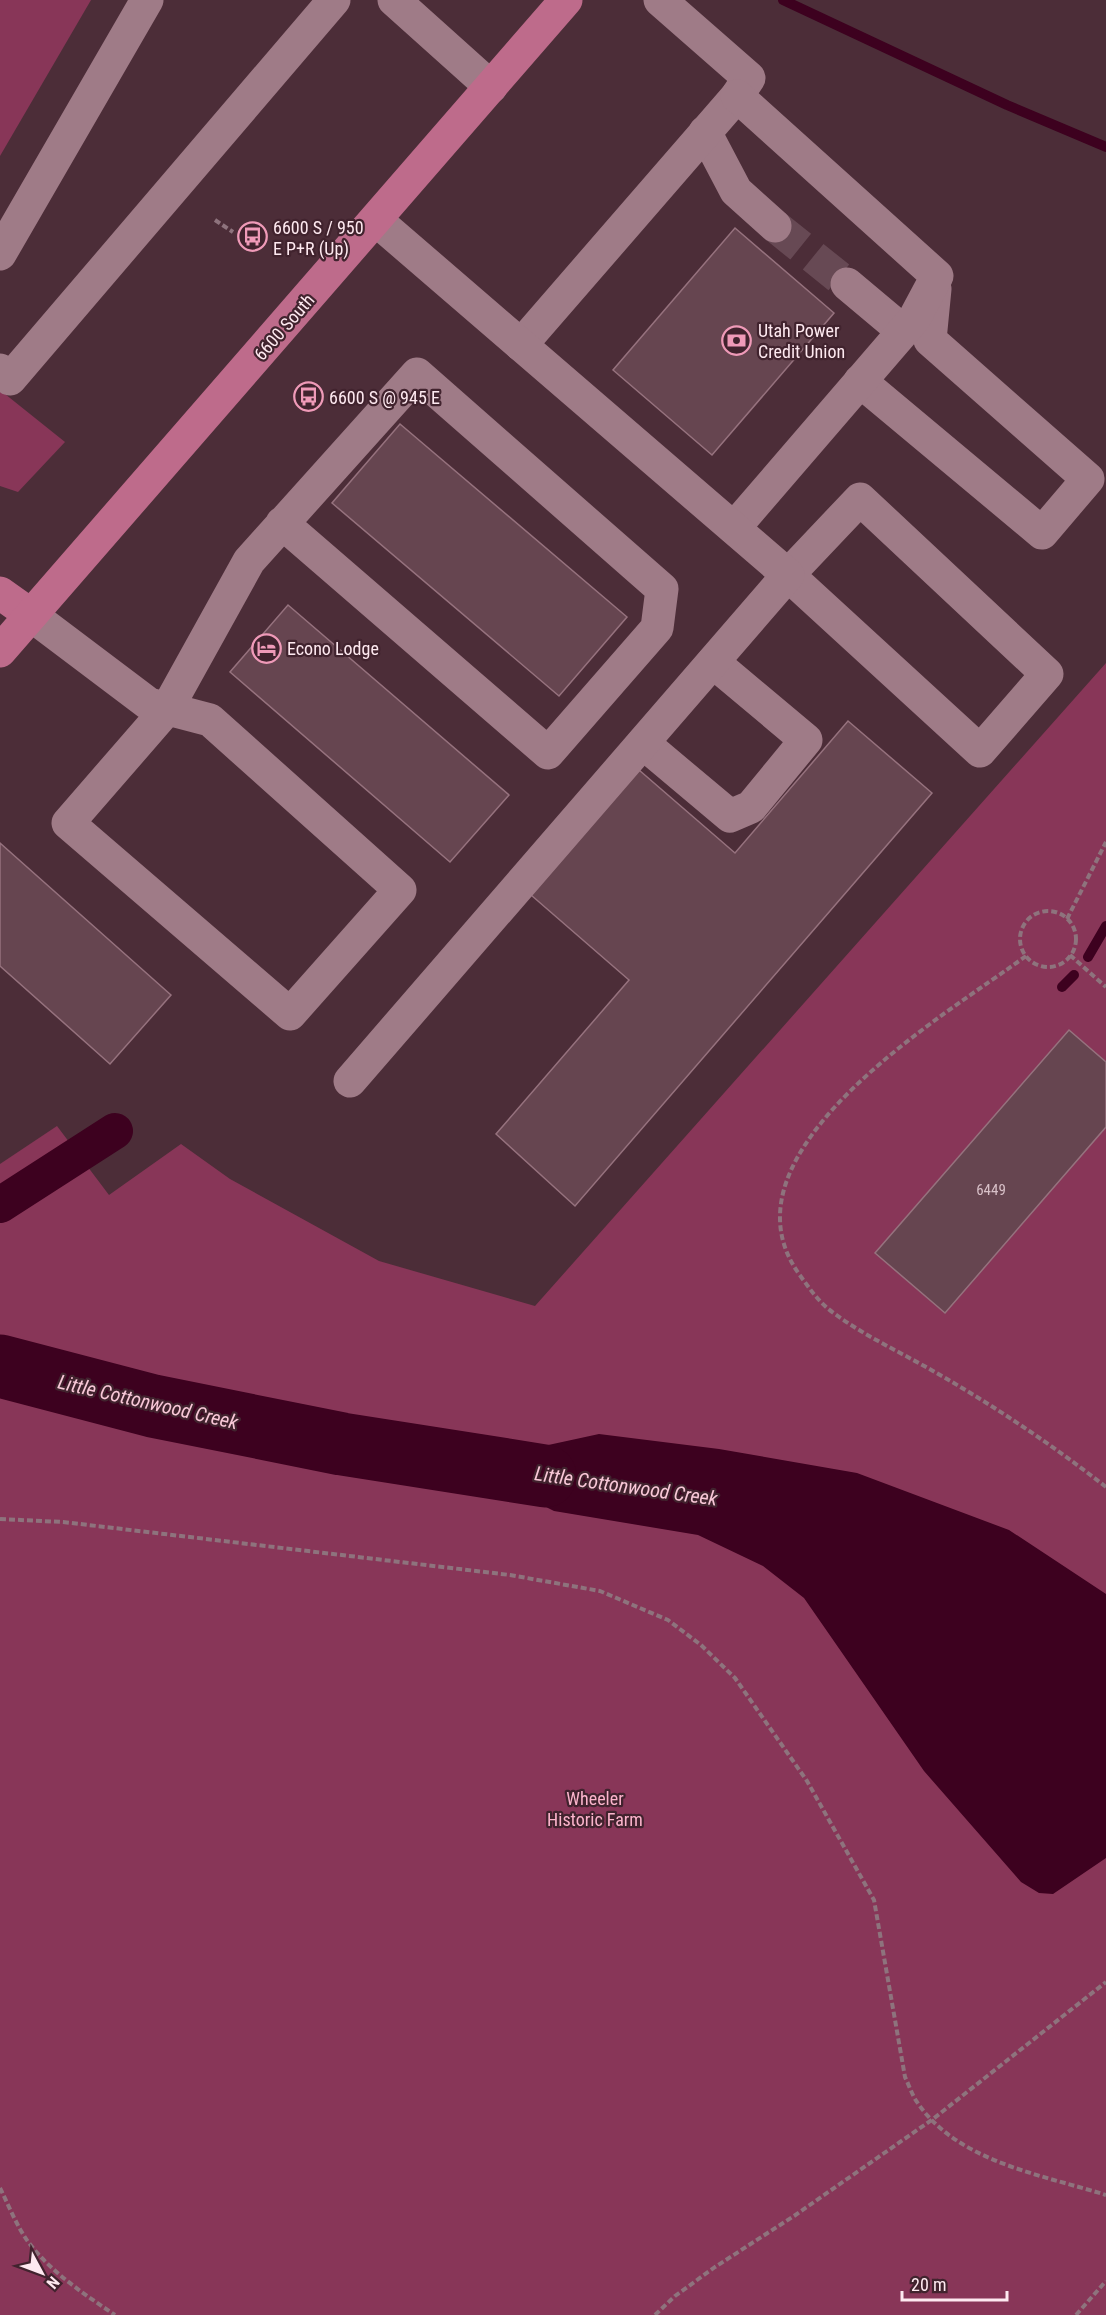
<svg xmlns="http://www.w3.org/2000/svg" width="1106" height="2315" viewBox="0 0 1106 2315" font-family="'Roboto Condensed',sans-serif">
<rect width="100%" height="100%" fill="#4c2d38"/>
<g fill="#883658">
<path d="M 0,0 L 91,0 L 0,156 Z"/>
<path d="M 0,390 L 65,442 L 18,492 L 0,486 Z"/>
<path d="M 1106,663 L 1106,2315 L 0,2315 L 0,1164 L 57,1126 L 109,1195 L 181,1144 L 230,1179 L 379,1261 L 535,1306 Z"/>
</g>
<path fill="#3d011f" d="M 599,1434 L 719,1449 L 857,1473 L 1009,1530 L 1106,1594 L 1106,1858 L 1053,1894 L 1039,1893 L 1021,1882 L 924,1771 L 804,1598 L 763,1566 L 698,1535 L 554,1511 L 460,1464 Z"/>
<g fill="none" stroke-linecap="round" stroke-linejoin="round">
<g stroke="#3d011f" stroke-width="10">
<path d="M 783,0 L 1007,105 L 1106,147"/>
<path d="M 1088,957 L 1106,926"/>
<path d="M 1062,987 L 1074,975"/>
</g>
<path stroke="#3d011f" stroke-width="36" d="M 0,1205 L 115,1131"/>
<path stroke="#3d011f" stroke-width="63" d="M 0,1366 L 153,1406 L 342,1444 L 545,1476"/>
</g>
<g fill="#664550" stroke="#96727e" stroke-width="1.5">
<path d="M 735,228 L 834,313 L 712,455 L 613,370 Z"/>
<path d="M 400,424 L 627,617 L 559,696 L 332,503 Z"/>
<path d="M 288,605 L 509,795 L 450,862 L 230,672 Z"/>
<path d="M 848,721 L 932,793 L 575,1206 L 496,1134 L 629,980 L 531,895 L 639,770 L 735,853 Z"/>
<path d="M 0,843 L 171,995 L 110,1064 L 0,966 Z"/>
<path d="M 1069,1030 L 1106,1062 L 1106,1127 L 945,1313 L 875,1253 Z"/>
</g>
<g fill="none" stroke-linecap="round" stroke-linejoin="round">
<path stroke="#674954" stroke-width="33" stroke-dasharray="33 16" stroke-linecap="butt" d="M 775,226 L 847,284"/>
<g stroke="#8e737d" stroke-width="4" stroke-dasharray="6 3" stroke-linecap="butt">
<path d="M 215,220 L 233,232"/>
<circle cx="1048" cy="939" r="28"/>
<path d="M 1067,919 L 1106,842"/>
<path d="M 1070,955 L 1106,987"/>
<path d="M 1026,956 C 947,1014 712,1152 799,1274 C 810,1289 819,1303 835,1314 C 865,1336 900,1352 933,1371 C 993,1405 1051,1444 1106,1487"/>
<path d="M 0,1519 L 63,1522 L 510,1575 L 600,1591 L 668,1620 L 701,1645 L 735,1678 L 807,1781 L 874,1900 L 905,2077 C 909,2085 912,2095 917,2102 C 957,2162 1043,2175 1106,2195"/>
<path d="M 0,2188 C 9,2206 17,2227 29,2243 C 52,2273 84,2294 115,2315"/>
<path d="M 655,2315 L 675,2296 L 715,2267 L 794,2216 L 933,2119 L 1106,1982"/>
<path d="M 1076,2315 L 1106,2281"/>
</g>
<g stroke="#9f7b87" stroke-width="33">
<path d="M 394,0 L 491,87"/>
<path d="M 705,132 L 736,191 L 775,226"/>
<path d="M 0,254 L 147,0"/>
<path d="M 847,284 L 903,331"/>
<path d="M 521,345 L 737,96 L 749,78 L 660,0"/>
<path d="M 0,370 L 10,379 L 334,0"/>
<path d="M 860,381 L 1042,533 L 1088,479 L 930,340 L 935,289"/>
<path d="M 860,499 L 1047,674 L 980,751 L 788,575 Z"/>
<path d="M 734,528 L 914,319 L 937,276 L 737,96"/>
<path d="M 31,615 L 149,704 L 210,720 L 400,890 L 290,1014 L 68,823 L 167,709 L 249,561 L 417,374 L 662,589 L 657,628 L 548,753 L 282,523"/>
<path d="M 643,743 L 730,816 L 751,807 L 806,740 L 713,662"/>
<path d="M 350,1081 L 788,575 L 376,220"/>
</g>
<g stroke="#be6b8b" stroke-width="33">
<path d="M 0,593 L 31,615"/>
<path d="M 0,651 L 566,0"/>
</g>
</g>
<defs>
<symbol id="bus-ring" viewBox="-11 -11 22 22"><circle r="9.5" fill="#41232e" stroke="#ef9ab8" stroke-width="1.5"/><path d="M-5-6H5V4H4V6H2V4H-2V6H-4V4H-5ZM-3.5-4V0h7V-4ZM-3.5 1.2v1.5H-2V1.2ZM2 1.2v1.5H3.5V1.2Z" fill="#ef9ab8"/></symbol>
<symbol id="bank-ring" viewBox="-11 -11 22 22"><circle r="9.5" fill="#41232e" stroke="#ef9ab8" stroke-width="1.5"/><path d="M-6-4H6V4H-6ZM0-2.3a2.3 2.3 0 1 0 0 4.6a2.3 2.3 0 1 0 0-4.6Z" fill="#ef9ab8"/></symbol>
<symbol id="hotel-ring" viewBox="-11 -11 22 22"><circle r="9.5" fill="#41232e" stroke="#ef9ab8" stroke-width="1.5"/><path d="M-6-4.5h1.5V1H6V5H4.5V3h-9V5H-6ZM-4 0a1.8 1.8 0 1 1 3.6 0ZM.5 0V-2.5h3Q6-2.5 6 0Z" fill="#ef9ab8"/></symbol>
</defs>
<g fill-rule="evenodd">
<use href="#bus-ring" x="236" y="220" width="33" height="33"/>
<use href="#bank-ring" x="720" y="324" width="33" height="33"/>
<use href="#bus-ring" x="292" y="380" width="33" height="33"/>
<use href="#hotel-ring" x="250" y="632" width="33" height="33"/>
</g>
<g text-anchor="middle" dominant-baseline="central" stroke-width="4.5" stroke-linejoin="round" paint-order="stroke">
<g font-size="15" fill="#d8c0c8">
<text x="991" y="1190">6449</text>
</g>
<g font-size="18" fill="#fee9f0" stroke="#41232e" text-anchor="start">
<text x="273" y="227">6600 S / 950<tspan x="273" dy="21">E P+R (Up)</tspan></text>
<text x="758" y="330">Utah Power<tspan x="758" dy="21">Credit Union</tspan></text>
<text x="329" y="397">6600 S @ 945 E</text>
<text x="287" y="648">Econo Lodge</text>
</g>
<g font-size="18" fill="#fee9f0" stroke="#41232e">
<text transform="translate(284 327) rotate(-49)">6600 South</text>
</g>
<g font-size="18" fill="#fcb4cc" stroke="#41232e">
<text x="595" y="1798">Wheeler<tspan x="595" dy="21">Historic Farm</tspan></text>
</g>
<g font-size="20" font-style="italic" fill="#f9c8d8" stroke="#41232e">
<text transform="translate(148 1402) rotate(13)">Little Cottonwood Creek</text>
<text transform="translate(626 1486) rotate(8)">Little Cottonwood Creek</text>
</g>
</g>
<g transform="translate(42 2273) rotate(131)" stroke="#41232e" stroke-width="4.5" paint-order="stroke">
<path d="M0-4.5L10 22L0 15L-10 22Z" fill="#fee9f0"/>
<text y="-9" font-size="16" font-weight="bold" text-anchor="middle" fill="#fee9f0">N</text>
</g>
<path d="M902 2291v9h105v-9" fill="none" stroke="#fee9f0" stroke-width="3"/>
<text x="911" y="2291" font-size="18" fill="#fee9f0" stroke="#41232e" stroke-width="4.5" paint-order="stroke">20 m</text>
</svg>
